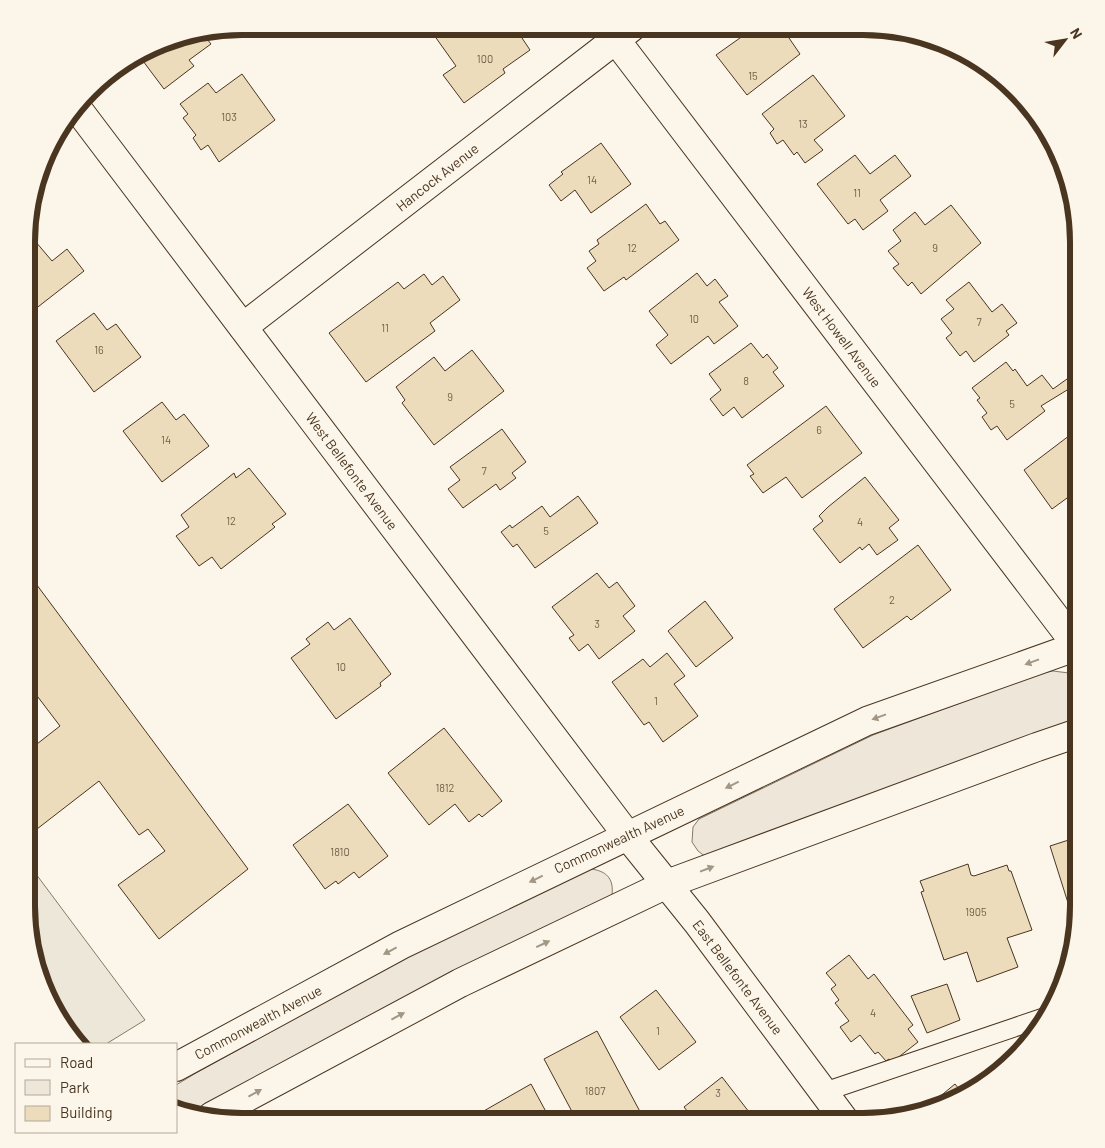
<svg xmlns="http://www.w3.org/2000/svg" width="1105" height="1148" viewBox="0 0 1105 1148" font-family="Barlow,sans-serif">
<rect width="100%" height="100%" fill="#fbf6e9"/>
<g fill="#ede6d9" stroke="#887966">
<path d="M 1053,671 L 1069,673 L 1078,682 L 1078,720 L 706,857 L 698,851 L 692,842 L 693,827 L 699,819 L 873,735 L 1042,673 Z"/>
<path d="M 591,869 C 606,871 614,878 612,895 L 197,1112 L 176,1106 L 176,1085 L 196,1073 L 418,951 L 576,874 Z"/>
</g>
<path fill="#ede7d9" stroke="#887966" d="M 27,862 L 145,1020 L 106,1044 L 82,1044 L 63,1026 L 38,976 L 27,920 Z"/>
<g fill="#ecdcbc" stroke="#4a3520">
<path d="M 431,27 L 519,27 L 516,29 L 530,50 L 503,69 L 505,73 L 464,103 L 443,75 L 456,66 L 429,28 Z"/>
<path d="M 754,28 L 803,28 L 789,38 L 800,54 L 747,95 L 716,55 Z"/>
<path d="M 202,33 L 211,44 L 189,60 L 194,66 L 164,89 L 140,57 L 172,38 L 175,41 L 181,36 Z"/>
<path d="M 242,74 L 275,120 L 219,162 L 208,145 L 201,150 L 193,138 L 196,135 L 183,118 L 188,114 L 180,104 L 208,83 L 216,93 Z"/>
<path d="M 813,75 L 845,116 L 814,140 L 823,150 L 805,163 L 797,152 L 794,155 L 783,140 L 777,144 L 770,133 L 774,129 L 762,114 Z"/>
<path d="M 601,143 L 631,184 L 591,213 L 575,190 L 561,201 L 549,185 L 563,174 L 561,172 Z"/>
<path d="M 855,155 L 870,174 L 895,155 L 911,176 L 880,200 L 888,211 L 863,230 L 855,219 L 848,224 L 817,184 Z"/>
<path d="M 646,204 L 660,224 L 665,221 L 679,240 L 626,280 L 624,277 L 604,291 L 587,268 L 596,261 L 589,251 L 599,244 L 597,240 Z"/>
<path d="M 951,205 L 981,243 L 921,294 L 912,282 L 908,286 L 893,268 L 899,264 L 888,251 L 901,241 L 893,230 L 915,212 L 925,225 Z"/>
<path d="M 30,235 L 52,261 L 67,249 L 84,271 L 34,310 L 30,306 Z"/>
<path d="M 697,273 L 707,286 L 715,279 L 728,296 L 719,302 L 738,326 L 714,344 L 708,336 L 671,364 L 656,345 L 668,335 L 649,311 Z"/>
<path d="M 424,274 L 432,285 L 443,276 L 460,300 L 430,323 L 435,331 L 366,382 L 329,333 L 398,282 L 404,289 Z"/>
<path d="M 969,282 L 992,312 L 1002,304 L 1017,323 L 1006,331 L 1009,335 L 974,362 L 966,351 L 960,356 L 946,338 L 952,333 L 941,319 L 954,309 L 946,300 Z"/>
<path d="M 94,313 L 107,330 L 116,324 L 141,357 L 94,392 L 56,341 Z"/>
<path d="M 751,343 L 763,358 L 767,354 L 778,368 L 773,372 L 784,386 L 742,418 L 734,407 L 723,416 L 710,399 L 721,390 L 709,374 Z"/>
<path d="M 472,350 L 504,391 L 434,445 L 402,403 L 405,400 L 396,387 L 434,357 L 445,371 Z"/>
<path d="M 1006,362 L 1013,371 L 1015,369 L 1027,386 L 1042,375 L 1053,389 L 1067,379 L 1072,387 L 1041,406 L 1045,411 L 1007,440 L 997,426 L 991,430 L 982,417 L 987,413 L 977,400 L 980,398 L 972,388 Z"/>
<path d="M 162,402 L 176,420 L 184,414 L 209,446 L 162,482 L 123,431 Z"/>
<path d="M 826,406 L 862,453 L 802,498 L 786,477 L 763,493 L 750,476 L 754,474 L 747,465 Z"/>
<path d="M 502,429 L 526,462 L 512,473 L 516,478 L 500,490 L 496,484 L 463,508 L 448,489 L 460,480 L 450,467 Z"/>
<path d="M 1078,429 L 1078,490 L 1052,509 L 1024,470 Z"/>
<path d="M 249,468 L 286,514 L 272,524 L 275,527 L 221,569 L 212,557 L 199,566 L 176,536 L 189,527 L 181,515 L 234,473 L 236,478 Z"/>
<path d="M 865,477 L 899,520 L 889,528 L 898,540 L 877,555 L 869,544 L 862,550 L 860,547 L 840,563 L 813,529 L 823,521 L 819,516 L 828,507 Z"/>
<path d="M 578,496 L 598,523 L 535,568 L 517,544 L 513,547 L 501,532 L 510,525 L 512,528 L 542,506 L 550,517 Z"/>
<path d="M 918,545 L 951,590 L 911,620 L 907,616 L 863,648 L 834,609 Z"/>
<path d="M 28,573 L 248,869 L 159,939 L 118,885 L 165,851 L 148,829 L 139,835 L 99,781 L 37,829 L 27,816 L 28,751 L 60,726 L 28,684 Z"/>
<path d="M 597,573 L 609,588 L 617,582 L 635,606 L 623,616 L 635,631 L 599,659 L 588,644 L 579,651 L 569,638 L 574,635 L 552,607 Z"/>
<path d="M 705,601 L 733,638 L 696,667 L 668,631 Z"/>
<path d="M 350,618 L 391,674 L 380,683 L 381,686 L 336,719 L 291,658 L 310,644 L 306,639 L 328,622 L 334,630 Z"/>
<path d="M 667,653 L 685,676 L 674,684 L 698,716 L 663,742 L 649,722 L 644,725 L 612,682 L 643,659 L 650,667 Z"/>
<path d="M 444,728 L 502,801 L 482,817 L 479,814 L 469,822 L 455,804 L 429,825 L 388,773 Z"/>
<path d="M 348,804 L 388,856 L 359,878 L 354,872 L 338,884 L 336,881 L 325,889 L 293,845 Z"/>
<path d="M 1078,837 L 1078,903 L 1069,906 L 1050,846 Z"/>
<path d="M 968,864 L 971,875 L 974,876 L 1007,865 L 1009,871 L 1011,871 L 1032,930 L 1007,938 L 1018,967 L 977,982 L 967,952 L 944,960 L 921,892 L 924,891 L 920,881 Z"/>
<path d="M 849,955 L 868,979 L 874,974 L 913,1025 L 908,1029 L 918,1042 L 891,1063 L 889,1059 L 886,1061 L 878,1052 L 875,1054 L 860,1035 L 851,1042 L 840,1027 L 849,1021 L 835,1003 L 839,1000 L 831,989 L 836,985 L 826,973 Z"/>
<path d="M 947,984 L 960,1020 L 927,1033 L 911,996 Z"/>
<path d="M 656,990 L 696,1042 L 659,1070 L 620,1017 Z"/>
<path d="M 597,1031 L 645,1121 L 577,1121 L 544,1059 Z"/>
<path d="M 722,1077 L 756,1121 L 695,1121 L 684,1107 Z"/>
<path d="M 531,1084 L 551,1121 L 487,1121 L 482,1112 Z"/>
<path d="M 955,1084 L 964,1095 L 933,1110 L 920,1113 Z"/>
<path d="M 436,1117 L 438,1121 L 427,1121 Z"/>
</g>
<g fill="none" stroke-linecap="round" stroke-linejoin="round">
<defs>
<path id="service" d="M 824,1092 L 1048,1016"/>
<g id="minor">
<path d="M 606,27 L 1078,647"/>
<path d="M 77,108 L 627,835 L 697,922 L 845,1121"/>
<path d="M 243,327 L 632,27"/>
</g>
<g id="tertiary">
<path d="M 176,1067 L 401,945 L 867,721 L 1078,646"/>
<path d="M 212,1116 L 460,983 L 667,884 L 1037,747 L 1078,733"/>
</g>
</defs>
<use href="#service" stroke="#4a3520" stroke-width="20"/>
<use href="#minor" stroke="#4a3520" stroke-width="30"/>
<use href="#tertiary" stroke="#4a3520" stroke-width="30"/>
<use href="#service" stroke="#fbf6e9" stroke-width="18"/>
<use href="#minor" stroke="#fbf6e9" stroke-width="28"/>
<use href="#tertiary" stroke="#fbf6e9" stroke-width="28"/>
</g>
<defs><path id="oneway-solid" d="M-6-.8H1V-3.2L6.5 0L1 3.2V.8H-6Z" transform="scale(1.25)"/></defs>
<g fill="#a29684">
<use href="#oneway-solid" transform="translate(1032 662) rotate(160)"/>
<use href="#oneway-solid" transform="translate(879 717) rotate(160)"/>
<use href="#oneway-solid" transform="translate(732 785) rotate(154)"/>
<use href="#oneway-solid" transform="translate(707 869) rotate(-21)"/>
<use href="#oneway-solid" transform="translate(536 879) rotate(154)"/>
<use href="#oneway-solid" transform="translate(543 944) rotate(-25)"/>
<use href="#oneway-solid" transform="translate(390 951) rotate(152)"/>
<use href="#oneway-solid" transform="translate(398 1016) rotate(-28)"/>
<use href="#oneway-solid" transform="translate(255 1093) rotate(-29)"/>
</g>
<g text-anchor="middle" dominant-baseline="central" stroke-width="4" stroke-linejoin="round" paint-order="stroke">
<g font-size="11" fill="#725f47">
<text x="485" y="58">100</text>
<text x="753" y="75">15</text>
<text x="229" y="116">103</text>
<text x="803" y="123">13</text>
<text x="592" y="179">14</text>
<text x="857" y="192">11</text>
<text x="632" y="247">12</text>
<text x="935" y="247">9</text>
<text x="694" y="318">10</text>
<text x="979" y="321">7</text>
<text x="385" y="327">11</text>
<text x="99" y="349">16</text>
<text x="746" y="380">8</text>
<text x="450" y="396">9</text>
<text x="1012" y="403">5</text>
<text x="819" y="429">6</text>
<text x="166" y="439">14</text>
<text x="484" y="470">7</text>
<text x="231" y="520">12</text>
<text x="860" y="521">4</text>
<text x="546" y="530">5</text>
<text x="892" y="599">2</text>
<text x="597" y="623">3</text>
<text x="341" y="666">10</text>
<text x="656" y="700">1</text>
<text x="445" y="787">1812</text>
<text x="340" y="851">1810</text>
<text x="976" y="911">1905</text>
<text x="873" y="1012">4</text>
<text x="658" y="1030">1</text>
<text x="595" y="1090">1807</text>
<text x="718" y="1092">3</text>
</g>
<g font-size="14" fill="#4a3520" stroke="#fbf6e9">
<text transform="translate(437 177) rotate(-38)">Hancock Avenue</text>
<text transform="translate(842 337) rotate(53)">West Howell Avenue</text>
<text transform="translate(352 471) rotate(53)">West Bellefonte Avenue</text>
<text transform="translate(619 839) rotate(-25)">Commonwealth Avenue</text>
<text transform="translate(738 977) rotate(53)">East Bellefonte Avenue</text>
<text transform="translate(258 1022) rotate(-28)">Commonwealth Avenue</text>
</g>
</g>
<path d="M0 0H1105V1148H0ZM242 35H863A207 207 0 0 1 1070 242V906A207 207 0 0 1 863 1113H242A207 207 0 0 1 35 906V242A207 207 0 0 1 242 35Z" fill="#fbf6e9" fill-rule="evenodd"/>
<path fill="none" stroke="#4a3520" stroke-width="6" d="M242 35H863A207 207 0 0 1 1070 242V906A207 207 0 0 1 863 1113H242A207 207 0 0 1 35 906V242A207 207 0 0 1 242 35Z"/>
<rect x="15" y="1043" width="162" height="90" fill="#fbf6e9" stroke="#b4a999"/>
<rect x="25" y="1059" width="25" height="8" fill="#fbf6e9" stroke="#b4a999"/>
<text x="60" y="1068" font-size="15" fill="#4a3520">Road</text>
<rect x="25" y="1080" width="25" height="15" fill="#ede6d9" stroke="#b4a999"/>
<text x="60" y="1093" font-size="15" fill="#4a3520">Park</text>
<rect x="25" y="1106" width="25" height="15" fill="#ecdcbc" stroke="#b4a999"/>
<text x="60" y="1118" font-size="15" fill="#4a3520">Building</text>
<g transform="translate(1065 40) rotate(59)" stroke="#fbf6e9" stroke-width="4" paint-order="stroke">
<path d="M0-4L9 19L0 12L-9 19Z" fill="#4a3520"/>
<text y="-8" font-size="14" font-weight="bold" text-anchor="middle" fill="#4a3520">N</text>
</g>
</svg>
